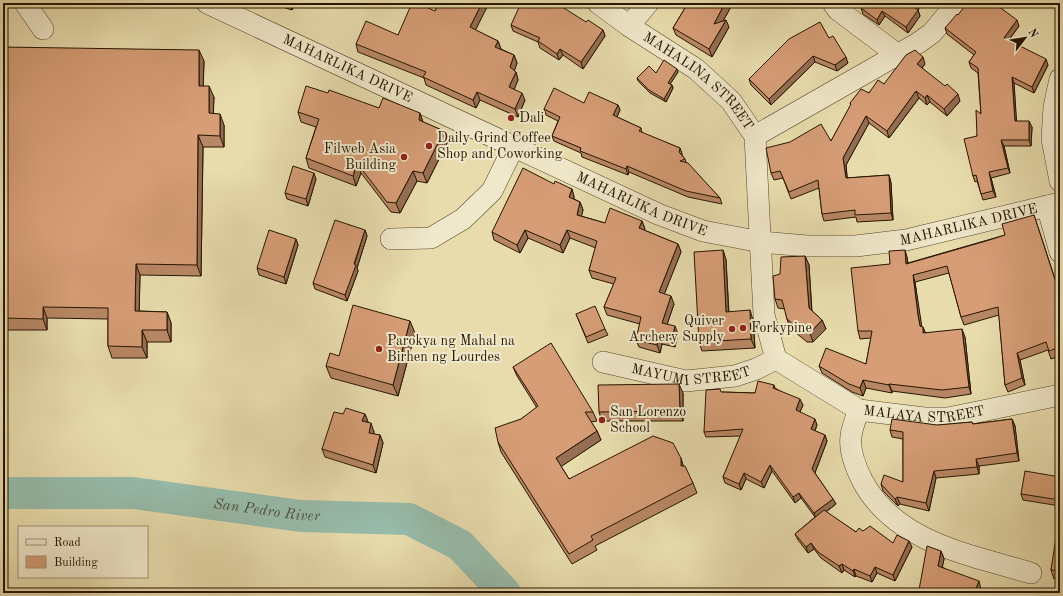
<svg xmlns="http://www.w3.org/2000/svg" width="1063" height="596" viewBox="0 0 1063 596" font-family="'Old Standard TT',serif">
<rect width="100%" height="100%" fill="#e8dcad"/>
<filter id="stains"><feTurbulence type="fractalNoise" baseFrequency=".005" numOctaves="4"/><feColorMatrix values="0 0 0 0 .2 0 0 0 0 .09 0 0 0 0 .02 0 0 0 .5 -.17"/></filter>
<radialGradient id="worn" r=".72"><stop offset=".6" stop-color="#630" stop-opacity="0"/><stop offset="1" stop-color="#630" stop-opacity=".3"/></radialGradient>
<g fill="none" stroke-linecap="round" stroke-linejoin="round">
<path stroke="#97bcab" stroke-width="32" id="s1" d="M 3,493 L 133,493 L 301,516 L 409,519 L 460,545 L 505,593"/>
<defs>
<g id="minor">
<path d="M 25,3 L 43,29"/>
<path id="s2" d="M 207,3 L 658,214 L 703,231 L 761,242 L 807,246 L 856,246 L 906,240 L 1060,203"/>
<path id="s3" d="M 598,3 L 629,26 L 696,69 L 731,101 L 755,136 L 764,315 L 776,359 L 859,410 L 924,418 L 948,418 L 1060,395"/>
<path d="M 833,3 L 838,10 L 898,55"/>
<path d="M 629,26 L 648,3"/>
<path d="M 1060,79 L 1054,107 L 1052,139 L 1060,181"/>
<path d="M 755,136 L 918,43 L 932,33 L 957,3"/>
<path d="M 1047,206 L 1060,252"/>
<path d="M 391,239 L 431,238 L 463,219 L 492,191 L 514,146"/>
<path id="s4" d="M 603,362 L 686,381 L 735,376 L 756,369 L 776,359"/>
<path d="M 859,410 C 856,418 852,427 851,436 C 849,450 856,468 862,480 C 894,542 970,555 1031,573"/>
</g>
</defs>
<use href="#minor" stroke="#56472b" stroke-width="22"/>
<use href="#minor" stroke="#f0e8ca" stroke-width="21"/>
</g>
<g fill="#b88765" stroke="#261500">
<path d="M 271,3 L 295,3 L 292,10 Z"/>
<path d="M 439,3 L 489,3 L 475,30 L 498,41 L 501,49 L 514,55 L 517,63 L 514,71 L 516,72 L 518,80 L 514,89 L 525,100 L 518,117 L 480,100 L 476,108 L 426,85 L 424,78 L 358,52 L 356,44 L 398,35 L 435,11 Z"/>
<path d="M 688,3 L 733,3 L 723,21 L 729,27 L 712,57 L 676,35 L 673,28 Z"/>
<path d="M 861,8 L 918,10 L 920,16 L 908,33 L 885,16 L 879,25 L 863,14 Z"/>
<path d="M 958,15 L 1019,26 L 1009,40 L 1048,65 L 1034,93 L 1014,83 L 1016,121 L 1032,127 L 1031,146 L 1004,146 L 1010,173 L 991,178 L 996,197 L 983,200 L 977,181 L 975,182 L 973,176 L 977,136 L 981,114 L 978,73 L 971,68 L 969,62 L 974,55 L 947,34 L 945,28 Z"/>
<path d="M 586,22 L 603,30 L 605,36 L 583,69 L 563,55 L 559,60 L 540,48 L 538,42 L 513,31 L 511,25 Z"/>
<path d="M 829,38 L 848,63 L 837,71 L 815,62 L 771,105 L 751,85 L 749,79 Z"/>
<path d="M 3,47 L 204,61 L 203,86 L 214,97 L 213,114 L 224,125 L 224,147 L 203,147 L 201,276 L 140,275 L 139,311 L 167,312 L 171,323 L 171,342 L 147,342 L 147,358 L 112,358 L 108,346 L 108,319 L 47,318 L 47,330 L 3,330 Z"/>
<path d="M 925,64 L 922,68 L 960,101 L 947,116 L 930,102 L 927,105 L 919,98 L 889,138 L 869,123 L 846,165 L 847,178 L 889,175 L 891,183 L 893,220 L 857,222 L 856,217 L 824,221 L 822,214 L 819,188 L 791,199 L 783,178 L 774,180 L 771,173 L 831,141 L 851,105 L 850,103 L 884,84 Z"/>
<path d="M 678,72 L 670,84 L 672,85 L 673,88 L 666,102 L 650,93 L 638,81 L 637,78 L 656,73 Z"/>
<path d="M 328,93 L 379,108 L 420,113 L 423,122 L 444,131 L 448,141 L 427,183 L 417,181 L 400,213 L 391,212 L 361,173 L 356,186 L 309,168 L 306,158 L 316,127 L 301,122 L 298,112 Z"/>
<path d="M 584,103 L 618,105 L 620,110 L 617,117 L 641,128 L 642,133 L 680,148 L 682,154 L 682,155 L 685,159 L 686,162 L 720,198 L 722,204 L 688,197 L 629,172 L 628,175 L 582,157 L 581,153 L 554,141 L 552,136 L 558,121 L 546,115 L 544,109 Z"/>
<path d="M 316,179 L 308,206 L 287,199 L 285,193 Z"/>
<path d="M 554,184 L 572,189 L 574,197 L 574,199 L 580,202 L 583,210 L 581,216 L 605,223 L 642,221 L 645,229 L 644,230 L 678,244 L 681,252 L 664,294 L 674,304 L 667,324 L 678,334 L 675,347 L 662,344 L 660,353 L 639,347 L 636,340 L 640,324 L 607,315 L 604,307 L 614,284 L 592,278 L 589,270 L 596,248 L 570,238 L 563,253 L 528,238 L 520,253 L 494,240 L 492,232 Z"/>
<path d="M 1034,215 L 1060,294 L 1060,297 L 1057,298 L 1060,307 L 1060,356 L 1051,359 L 1048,350 L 1020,360 L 1025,385 L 1008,392 L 1005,385 L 999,315 L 964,325 L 961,317 L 949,273 L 915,282 L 921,327 L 926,333 L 965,337 L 971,394 L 945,398 L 892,391 L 892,393 L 866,388 L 863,396 L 852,392 L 822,373 L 819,366 L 866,364 L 871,338 L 860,339 L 858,331 L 890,264 L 907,257 L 908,263 L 1005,235 Z"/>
<path d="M 365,230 L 367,236 L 357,268 L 358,271 L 347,301 L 315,289 L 313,283 Z"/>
<path d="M 296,239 L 298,245 L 286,284 L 259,275 L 257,268 Z"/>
<path d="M 723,250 L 726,260 L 729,312 L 753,320 L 755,348 L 702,351 L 699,342 Z"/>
<path d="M 805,256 L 809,265 L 812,311 L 822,320 L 826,329 L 813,342 L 807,342 L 790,328 L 787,319 L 785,309 L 778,308 L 775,299 L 780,274 Z"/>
<path d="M 576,314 L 605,329 L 608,335 L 588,343 Z"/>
<path d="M 415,333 L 398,396 L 331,378 L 326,366 Z"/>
<path d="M 513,367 L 593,412 L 597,421 L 591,422 L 597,431 L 601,440 L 561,466 L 569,479 L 681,458 L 683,466 L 693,483 L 697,493 L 595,546 L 597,550 L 572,564 L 501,452 L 498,442 L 521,419 L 537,408 L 517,376 Z"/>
<path d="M 774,385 L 775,388 L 803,405 L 800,412 L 817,425 L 815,431 L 825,435 L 827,441 L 815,473 L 836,504 L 826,512 L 856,532 L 863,531 L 893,543 L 912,547 L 895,581 L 877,573 L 872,582 L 856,576 L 855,577 L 844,570 L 842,573 L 821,558 L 814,549 L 808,553 L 798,540 L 795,534 L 815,517 L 801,498 L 795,503 L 772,471 L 764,488 L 746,479 L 741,490 L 725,483 L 723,477 L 741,436 L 706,437 L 704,432 L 722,392 L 755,393 Z"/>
<path d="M 683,393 L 683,421 L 602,421 L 599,412 Z"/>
<path d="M 343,414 L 365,414 L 368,422 L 374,432 L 373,434 L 380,435 L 383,443 L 376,473 L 325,457 L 322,449 Z"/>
<path d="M 1012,419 L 1015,426 L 1019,461 L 979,466 L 979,474 L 936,478 L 929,511 L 900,504 L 898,506 L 883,491 L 881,484 L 903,482 L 903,439 L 892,437 L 890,430 L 972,422 L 973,424 Z"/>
<path d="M 1060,477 L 1060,506 L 1023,500 L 1021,494 Z"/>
<path d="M 1060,524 L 1060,580 L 1054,579 L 1051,570 Z"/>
<path d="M 941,551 L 944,559 L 942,567 L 981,589 L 980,593 L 920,593 L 919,590 Z"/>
</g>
<g fill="#966e53" stroke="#261500">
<path d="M 290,3 L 295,3 L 292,10 Z"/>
<path d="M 482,3 L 489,3 L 473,35 L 470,27 Z"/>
<path d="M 725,3 L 733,3 L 717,32 L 714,24 Z"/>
<path d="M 917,3 L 924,3 L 918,10 L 920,16 L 908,33 L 906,27 L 914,7 Z"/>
<path d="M 882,11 L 885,16 L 879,25 L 877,20 Z"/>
<path d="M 726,20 L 729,27 L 712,57 L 709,49 Z"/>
<path d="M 1017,20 L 1019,26 L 1006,44 L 1004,38 Z"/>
<path d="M 603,30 L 605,36 L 583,69 L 581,62 Z"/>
<path d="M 498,41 L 501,49 L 498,55 L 495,47 Z"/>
<path d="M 560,49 L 563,55 L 559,60 L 557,54 Z"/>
<path d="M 199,50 L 204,61 L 203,97 L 199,86 Z"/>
<path d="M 514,55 L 517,63 L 513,75 L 510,67 Z"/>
<path d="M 813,56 L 815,62 L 771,105 L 769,99 Z"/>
<path d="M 846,57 L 848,63 L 837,71 L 835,65 Z"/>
<path d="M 923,57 L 925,64 L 919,71 L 917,64 Z"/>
<path d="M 1046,59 L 1048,65 L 1034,93 L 1032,87 Z"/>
<path d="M 677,69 L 678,72 L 669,86 L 668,83 Z"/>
<path d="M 516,72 L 518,80 L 512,95 L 509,87 Z"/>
<path d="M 1012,77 L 1014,83 L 1017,127 L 1015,121 Z"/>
<path d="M 672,85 L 673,88 L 666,102 L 664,99 Z"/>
<path d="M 209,86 L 214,97 L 213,125 L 209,113 Z"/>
<path d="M 916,91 L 919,98 L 889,138 L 887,131 Z"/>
<path d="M 477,92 L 480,100 L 476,108 L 473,100 Z"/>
<path d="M 522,93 L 525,100 L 518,117 L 515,109 Z"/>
<path d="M 958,94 L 960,101 L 947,116 L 944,109 Z"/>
<path d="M 927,95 L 930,102 L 927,105 L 925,98 Z"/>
<path d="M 618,105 L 620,110 L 615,121 L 613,115 Z"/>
<path d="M 420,113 L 423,123 L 419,120 Z"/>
<path d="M 220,114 L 224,125 L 224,147 L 220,136 Z"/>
<path d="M 866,116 L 869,123 L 846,165 L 848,185 L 846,178 L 843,158 Z"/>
<path d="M 1029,121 L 1032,127 L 1031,146 L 1029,140 Z"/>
<path d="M 444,131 L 448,141 L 427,183 L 423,173 Z"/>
<path d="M 198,135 L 203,147 L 201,276 L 197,265 Z"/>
<path d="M 1001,140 L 1004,146 L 1010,173 L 1008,168 Z"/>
<path d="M 680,148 L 682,154 L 681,158 L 679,152 Z"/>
<path d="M 357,163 L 361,173 L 356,186 L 353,176 Z"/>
<path d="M 627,166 L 629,172 L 628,175 L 626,169 Z"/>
<path d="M 413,171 L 417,181 L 400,213 L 396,203 Z"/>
<path d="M 989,172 L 991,178 L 996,197 L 993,191 Z"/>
<path d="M 314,173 L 316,179 L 308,206 L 306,199 Z"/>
<path d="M 889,175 L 891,183 L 893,220 L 891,213 Z"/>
<path d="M 572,189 L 574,197 L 571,205 L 569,197 Z"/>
<path d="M 580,202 L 583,210 L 580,223 L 577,215 Z"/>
<path d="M 642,221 L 645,229 L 642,236 L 639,228 Z"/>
<path d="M 365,230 L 367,236 L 357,268 L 358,271 L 347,301 L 345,295 Z"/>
<path d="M 525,230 L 528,238 L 520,253 L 517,245 Z"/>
<path d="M 567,230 L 570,238 L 563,253 L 560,245 Z"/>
<path d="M 296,239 L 298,245 L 286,284 L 284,277 Z"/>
<path d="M 678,244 L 681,252 L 662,300 L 659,292 Z"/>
<path d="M 723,250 L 726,260 L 729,321 L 726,312 Z"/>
<path d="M 905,250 L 907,257 L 909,271 L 906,264 Z"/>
<path d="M 805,256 L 809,265 L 812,317 L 809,308 Z"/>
<path d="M 136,264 L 140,275 L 139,323 L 135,311 Z"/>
<path d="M 913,275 L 915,282 L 923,334 L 920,326 L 918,315 Z"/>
<path d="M 671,296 L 674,304 L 665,331 L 662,323 Z"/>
<path d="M 43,307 L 47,318 L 47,330 L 43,319 Z"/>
<path d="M 750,310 L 753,320 L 755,348 L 751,339 Z"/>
<path d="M 167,312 L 171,323 L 171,342 L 167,330 Z"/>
<path d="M 822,320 L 826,329 L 813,342 L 810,333 Z"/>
<path d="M 410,321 L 415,333 L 398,396 L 393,385 Z"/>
<path d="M 675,326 L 678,334 L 675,347 L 672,339 Z"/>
<path d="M 923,327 L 926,334 L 923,333 Z"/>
<path d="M 962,329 L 965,337 L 971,394 L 969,387 Z"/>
<path d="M 142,330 L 147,342 L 147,358 L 142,347 Z"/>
<path d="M 659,336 L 662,344 L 660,353 L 657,345 Z"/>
<path d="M 1017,353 L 1020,360 L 1025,385 L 1022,378 Z"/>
<path d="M 863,380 L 866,388 L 863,396 L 860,388 Z"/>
<path d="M 679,384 L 683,393 L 683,421 L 680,411 Z"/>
<path d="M 889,384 L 892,391 L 892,393 L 889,385 Z"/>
<path d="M 800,399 L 803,405 L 798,416 L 796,410 Z"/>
<path d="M 365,414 L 368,422 L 362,421 Z"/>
<path d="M 815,419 L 817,425 L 813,435 L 811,429 Z"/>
<path d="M 1012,419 L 1015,426 L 1019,461 L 1017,453 Z"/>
<path d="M 371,423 L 374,432 L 372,441 L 369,433 Z"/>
<path d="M 597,431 L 601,440 L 559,468 L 556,458 Z"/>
<path d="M 380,435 L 383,443 L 376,473 L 373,465 Z"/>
<path d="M 825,435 L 827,441 L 814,475 L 812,469 Z"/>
<path d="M 681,458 L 684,468 L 681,466 Z"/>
<path d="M 976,459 L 979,466 L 979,474 L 977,467 Z"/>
<path d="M 770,465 L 772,471 L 764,488 L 761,482 Z"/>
<path d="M 934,471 L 936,478 L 929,511 L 926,503 Z"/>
<path d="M 744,473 L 746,479 L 741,490 L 739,484 Z"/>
<path d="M 799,493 L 801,498 L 795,503 L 793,497 Z"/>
<path d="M 897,497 L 900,504 L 898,506 L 895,499 Z"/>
<path d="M 833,499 L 836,504 L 816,519 L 814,513 Z"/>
<path d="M 909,541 L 912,547 L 895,581 L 893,575 Z"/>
<path d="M 811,543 L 814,549 L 808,553 L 806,547 Z"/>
<path d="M 941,551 L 944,559 L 941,574 L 938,566 Z"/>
<path d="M 842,564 L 844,570 L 842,573 L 839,566 Z"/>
<path d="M 875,567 L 877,573 L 872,582 L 870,576 Z"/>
<path d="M 854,569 L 856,576 L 855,577 L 853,571 Z"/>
<path d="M 979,581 L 981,589 L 980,593 L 974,593 Z"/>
</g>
<g fill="#d69d76" stroke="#261500">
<path d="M 412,3 L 417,3 L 435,11 L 439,3 L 482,3 L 470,27 L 498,41 L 495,47 L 514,55 L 510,67 L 516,72 L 509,87 L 522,93 L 515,109 L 477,92 L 473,100 L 423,77 L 426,72 L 356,44 L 366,21 L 398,35 Z"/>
<path d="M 521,3 L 556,3 L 586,22 L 588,20 L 603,30 L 581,62 L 560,49 L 557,54 L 538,41 L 540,38 L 511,25 Z"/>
<path d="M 688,3 L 725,3 L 714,24 L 726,20 L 709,49 L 673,28 Z"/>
<path d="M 864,3 L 917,3 L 914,7 L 918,10 L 906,27 L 882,11 L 877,20 L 861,8 Z"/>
<path d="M 967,3 L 994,3 L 1017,20 L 1004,38 L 1046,59 L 1032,87 L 1012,77 L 1015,121 L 1029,121 L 1029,140 L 1001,140 L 1008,168 L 989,172 L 993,191 L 981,194 L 976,175 L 973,176 L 964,139 L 977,136 L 976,110 L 981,114 L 978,68 L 969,62 L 976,52 L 945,28 L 957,14 L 958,15 Z"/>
<path d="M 820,22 L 829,38 L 833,36 L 846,57 L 835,65 L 813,56 L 769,99 L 749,79 L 789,39 Z"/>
<path d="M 3,47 L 199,50 L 199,86 L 209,86 L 209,113 L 220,114 L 220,136 L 198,135 L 197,265 L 136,264 L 135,311 L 167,312 L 167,330 L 142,330 L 142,347 L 108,346 L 108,308 L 43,307 L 43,319 L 3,318 Z"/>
<path d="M 915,50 L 923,57 L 917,64 L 945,86 L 947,84 L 958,94 L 944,109 L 927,95 L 925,98 L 916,91 L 887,131 L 866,116 L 843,158 L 846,178 L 889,175 L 891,213 L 855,215 L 855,210 L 822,214 L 818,180 L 789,192 L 780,171 L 771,173 L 766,148 L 790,142 L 821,124 L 831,141 L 851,104 L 850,103 L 861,89 L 869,93 L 878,80 L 884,84 L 906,55 Z"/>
<path d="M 664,60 L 677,69 L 668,83 L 672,85 L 664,99 L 649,90 L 637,78 L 649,66 L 656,73 Z"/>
<path d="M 306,86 L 328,93 L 329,90 L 379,108 L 383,98 L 420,113 L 419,120 L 444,131 L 423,173 L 413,171 L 396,203 L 387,202 L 357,163 L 353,176 L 306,158 L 319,119 L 298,112 Z"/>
<path d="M 554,88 L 584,103 L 589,92 L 618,105 L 613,115 L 641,128 L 639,131 L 680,148 L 679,152 L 685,159 L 680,161 L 688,163 L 720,198 L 686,191 L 627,166 L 626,169 L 580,151 L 581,148 L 552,136 L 560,117 L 544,109 Z"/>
<path d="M 293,166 L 314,173 L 306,199 L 285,193 Z"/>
<path d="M 523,168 L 554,184 L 555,181 L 572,189 L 569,197 L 580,202 L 577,215 L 605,223 L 610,208 L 642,221 L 639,228 L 678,244 L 659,292 L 671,296 L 662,323 L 675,326 L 672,339 L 659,336 L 657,345 L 636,340 L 641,317 L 604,307 L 616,278 L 589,270 L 597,241 L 567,230 L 560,245 L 525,230 L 517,245 L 492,232 Z"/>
<path d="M 1034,215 L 1058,289 L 1055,290 L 1060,309 L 1060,347 L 1049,351 L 1046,342 L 1017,353 L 1022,378 L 1005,385 L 998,307 L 961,317 L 947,266 L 913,275 L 918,315 L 920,326 L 923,327 L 923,333 L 962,329 L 969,387 L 942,390 L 889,384 L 889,385 L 863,380 L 860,388 L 849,384 L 819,366 L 826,348 L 866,364 L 872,331 L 858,331 L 851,268 L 890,264 L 889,251 L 905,250 L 906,264 L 986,241 L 1005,235 L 1002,224 Z"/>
<path d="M 335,220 L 365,230 L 354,264 L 356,265 L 345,295 L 313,283 Z"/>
<path d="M 269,230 L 296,239 L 284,277 L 257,268 Z"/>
<path d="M 723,250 L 726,312 L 750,310 L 751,339 L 699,342 L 694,252 Z"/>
<path d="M 805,256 L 809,308 L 822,320 L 810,333 L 803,333 L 787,319 L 782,300 L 775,299 L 773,276 L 780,274 L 781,257 Z"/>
<path d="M 353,305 L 410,321 L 393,385 L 326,366 L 330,353 L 339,356 Z"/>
<path d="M 595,306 L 605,329 L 586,337 L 576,314 Z"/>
<path d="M 551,343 L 593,412 L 585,412 L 597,431 L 556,458 L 569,479 L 653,436 L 673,443 L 681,458 L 681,466 L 685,466 L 693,483 L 591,536 L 593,540 L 569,554 L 498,442 L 495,428 L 521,419 L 538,406 L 513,367 Z"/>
<path d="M 758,381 L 774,385 L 773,388 L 800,399 L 796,410 L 815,419 L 811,429 L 825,435 L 812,469 L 833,499 L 814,513 L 799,493 L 793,497 L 770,465 L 761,482 L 744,473 L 739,484 L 723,477 L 743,429 L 704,432 L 706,390 L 720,389 L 721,392 L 755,393 Z"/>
<path d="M 679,384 L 680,411 L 599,412 L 598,385 Z"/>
<path d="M 346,408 L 365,414 L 362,421 L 371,423 L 369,433 L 380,435 L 373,465 L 322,449 L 334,412 L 343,414 Z"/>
<path d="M 892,419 L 937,425 L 972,422 L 973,424 L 1012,419 L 1017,453 L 976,459 L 977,467 L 934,471 L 926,503 L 897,497 L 895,499 L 881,484 L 884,475 L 903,482 L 903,432 L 890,430 Z"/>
<path d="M 1025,471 L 1060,477 L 1060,500 L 1021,494 Z"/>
<path d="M 824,510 L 856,532 L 859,528 L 863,531 L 870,526 L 893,543 L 897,535 L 909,541 L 893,575 L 875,567 L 870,576 L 854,569 L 853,571 L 842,564 L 839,566 L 818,552 L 811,543 L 806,547 L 795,534 Z"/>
<path d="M 1058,524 L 1060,524 L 1060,571 L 1051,570 Z"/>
<path d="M 927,546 L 941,551 L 938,566 L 979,581 L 974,593 L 934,593 L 935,592 L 919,590 Z"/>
</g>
<g fill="#8f2418" stroke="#f0e8ca" stroke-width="1.5">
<circle cx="511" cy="118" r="4"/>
<circle cx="429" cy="146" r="4"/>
<circle cx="404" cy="157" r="4"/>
<circle cx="743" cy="328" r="4"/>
<circle cx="732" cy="329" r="4"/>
<circle cx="379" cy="349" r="4"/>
<circle cx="602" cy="420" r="4"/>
</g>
<g text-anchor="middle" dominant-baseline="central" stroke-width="4" stroke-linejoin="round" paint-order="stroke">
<g font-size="14" fill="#261500" stroke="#f0e8ca">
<text stroke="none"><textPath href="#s2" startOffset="155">MAHARLIKA DRIVE</textPath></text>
<text stroke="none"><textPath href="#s3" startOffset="128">MAHALINA STREET</textPath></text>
<text stroke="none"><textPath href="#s2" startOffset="479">MAHARLIKA DRIVE</textPath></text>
<text stroke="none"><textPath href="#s2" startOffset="815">MAHARLIKA DRIVE</textPath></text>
<text stroke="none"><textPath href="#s4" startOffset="90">MAYUMI STREET</textPath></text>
<text stroke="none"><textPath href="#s3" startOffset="596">MALAYA STREET</textPath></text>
</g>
<g font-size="14" fill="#261500" stroke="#f0e8ca" text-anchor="start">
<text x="519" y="118">Dali</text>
<text x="437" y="138">Daily Grind Coffee<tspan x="437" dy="16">Shop and Coworking</tspan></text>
<text x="396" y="149" text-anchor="end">Filweb Asia<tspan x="396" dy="16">Building</tspan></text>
<text x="724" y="321" text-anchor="end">Quiver<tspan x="724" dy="16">Archery Supply</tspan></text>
<text x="751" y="328">Forkypine</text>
<text x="387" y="341">Parokya ng Mahal na<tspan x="387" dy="16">Birhen ng Lourdes</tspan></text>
<text x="610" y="412">San Lorenzo<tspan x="610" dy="16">School</tspan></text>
</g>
<g font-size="15" font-style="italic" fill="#4e4f3c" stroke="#f0e8ca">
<text stroke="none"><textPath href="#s1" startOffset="265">San Pedro River</textPath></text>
</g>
</g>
<rect width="1063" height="596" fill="none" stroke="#e8dcad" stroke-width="16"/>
<rect x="4" y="4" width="1055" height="588" fill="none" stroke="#261500" stroke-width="2"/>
<rect x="8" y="8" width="1047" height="580" fill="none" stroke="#261500"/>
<rect x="18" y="526" width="130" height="52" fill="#f0e8ca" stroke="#9f9479"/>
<rect x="26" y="539" width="20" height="6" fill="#f0e8ca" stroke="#9f9479"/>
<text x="54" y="546" font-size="12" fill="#261500">Road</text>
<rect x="26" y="556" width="20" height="12" fill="#d69d76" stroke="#9f9479"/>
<text x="54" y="566" font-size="12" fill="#261500">Building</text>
<g transform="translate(1025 38) rotate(59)" stroke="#f0e8ca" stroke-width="3" paint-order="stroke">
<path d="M0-3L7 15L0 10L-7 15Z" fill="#261500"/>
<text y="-6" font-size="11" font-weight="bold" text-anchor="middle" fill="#261500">N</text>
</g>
<rect width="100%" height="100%" filter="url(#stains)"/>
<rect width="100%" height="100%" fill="url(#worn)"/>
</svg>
